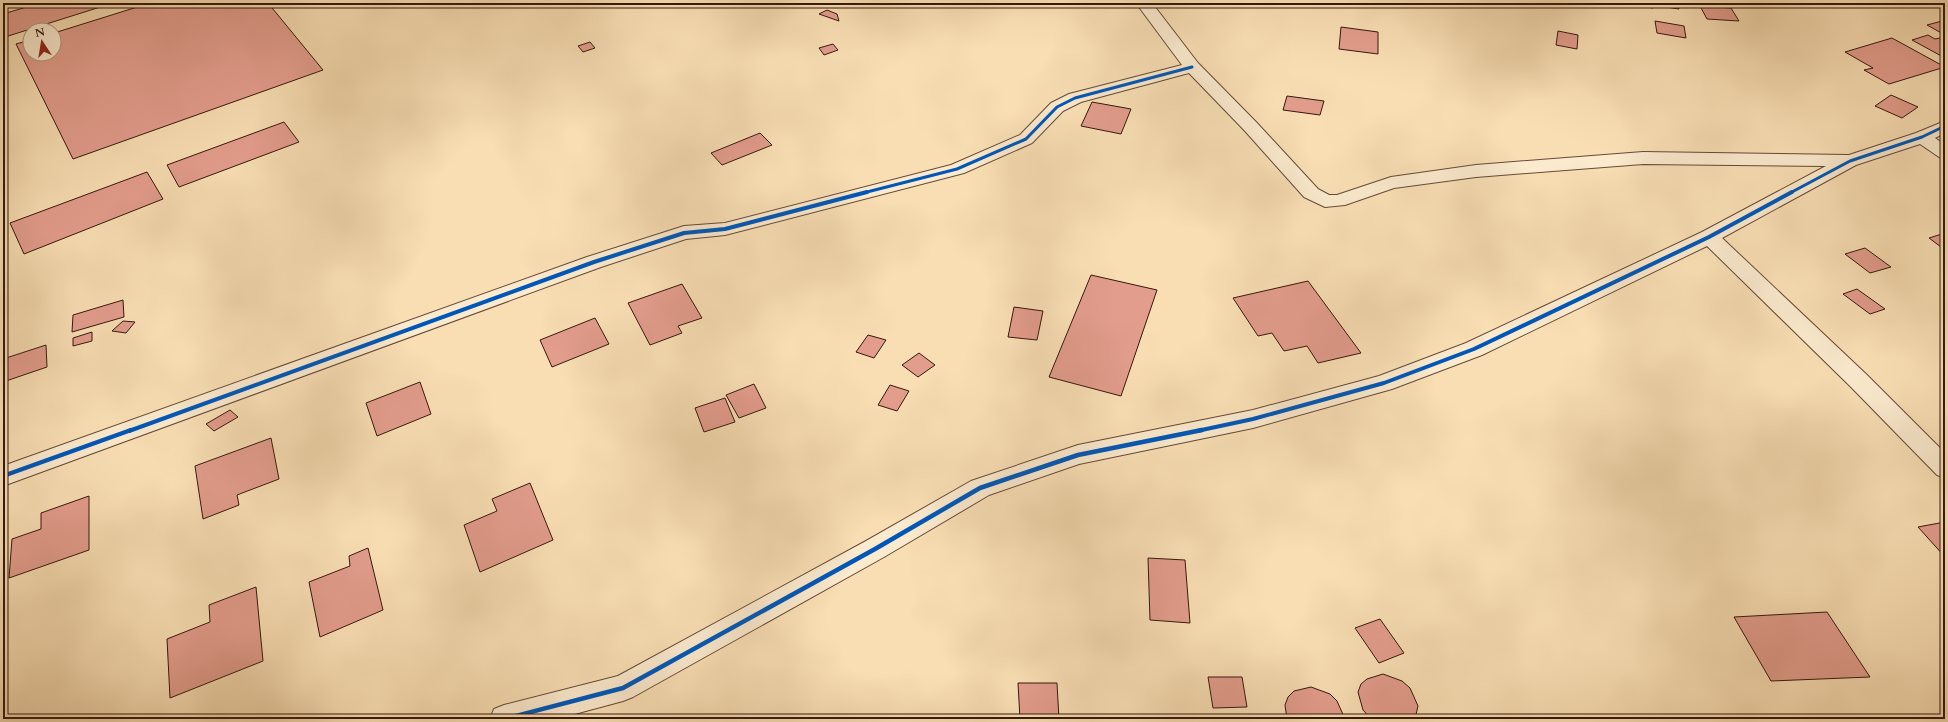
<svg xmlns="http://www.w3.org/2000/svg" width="1948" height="722" viewBox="0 0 1948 722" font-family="Cardo,serif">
<rect width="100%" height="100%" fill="#f9deb4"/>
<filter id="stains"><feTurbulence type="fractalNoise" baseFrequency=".005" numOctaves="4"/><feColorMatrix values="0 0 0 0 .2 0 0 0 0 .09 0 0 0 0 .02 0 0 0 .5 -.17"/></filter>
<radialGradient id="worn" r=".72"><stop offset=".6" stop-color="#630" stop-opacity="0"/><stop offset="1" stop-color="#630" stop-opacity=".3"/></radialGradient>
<g fill="#e39d8d" stroke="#35180c">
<path d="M 40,3 L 113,3 L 5,37 L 3,34 L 3,14 Z"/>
<path d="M 150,3 L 268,3 L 323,70 L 73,159 L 16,44 L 30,40 L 30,54 L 54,54 L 54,33 Z"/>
<path d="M 1619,3 L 1678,3 L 1679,9 L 1652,5 L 1653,8 Z"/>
<path d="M 1700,6 L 1731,8 L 1739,21 L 1707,19 Z"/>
<path d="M 827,10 L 837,14 L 839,21 L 819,14 Z"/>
<path d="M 1655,21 L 1684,26 L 1686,38 L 1657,33 Z"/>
<path d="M 1942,21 L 1945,23 L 1945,35 L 1927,25 Z"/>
<path d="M 1341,27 L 1378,32 L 1378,54 L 1339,49 Z"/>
<path d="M 1558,31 L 1578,35 L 1577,49 L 1556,45 Z"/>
<path d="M 1928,35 L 1935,39 L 1945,37 L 1945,58 L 1912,40 Z"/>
<path d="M 1892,38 L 1945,67 L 1889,84 L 1864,70 L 1873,68 L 1845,52 Z"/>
<path d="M 590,42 L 595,48 L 583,52 L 578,46 Z"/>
<path d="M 833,44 L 838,50 L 824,55 L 819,48 Z"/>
<path d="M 1891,95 L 1918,107 L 1902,118 L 1875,106 Z"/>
<path d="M 1287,96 L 1324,101 L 1320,115 L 1283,110 Z"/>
<path d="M 1092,102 L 1131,109 L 1121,134 L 1081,126 Z"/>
<path d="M 284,122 L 299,142 L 179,187 L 167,165 Z"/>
<path d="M 760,133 L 772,145 L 722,165 L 711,153 Z"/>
<path d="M 147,172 L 163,199 L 24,254 L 10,223 Z"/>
<path d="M 1945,233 L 1945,250 L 1929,238 Z"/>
<path d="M 1865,248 L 1891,267 L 1870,273 L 1845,254 Z"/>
<path d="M 1091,275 L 1157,290 L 1121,396 L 1049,377 Z"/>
<path d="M 1308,281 L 1361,353 L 1318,363 L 1307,346 L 1284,351 L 1272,333 L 1258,336 L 1233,298 Z"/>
<path d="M 682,284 L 702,318 L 678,326 L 682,333 L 650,345 L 628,303 Z"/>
<path d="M 1857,289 L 1885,309 L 1870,314 L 1843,294 Z"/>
<path d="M 123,300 L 124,317 L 72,332 L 73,315 Z"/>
<path d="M 1014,307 L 1043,311 L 1037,340 L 1008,337 Z"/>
<path d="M 595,318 L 609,344 L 552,367 L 540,340 Z"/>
<path d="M 123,321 L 135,322 L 126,333 L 112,331 Z"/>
<path d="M 92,332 L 92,341 L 73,346 L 73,338 Z"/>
<path d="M 868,335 L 886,340 L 874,358 L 856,352 Z"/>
<path d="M 46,345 L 47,367 L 3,382 L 3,359 Z"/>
<path d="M 919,353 L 935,365 L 918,377 L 902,365 Z"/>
<path d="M 420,382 L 431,414 L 377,436 L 366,403 Z"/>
<path d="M 754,384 L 766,408 L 739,418 L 726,395 Z"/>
<path d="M 890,385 L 909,391 L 897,411 L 878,405 Z"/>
<path d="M 725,398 L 735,422 L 704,432 L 695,408 Z"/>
<path d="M 230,410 L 238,417 L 214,431 L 206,424 Z"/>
<path d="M 271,438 L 279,479 L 237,495 L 239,505 L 203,519 L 195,466 Z"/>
<path d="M 530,483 L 553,540 L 480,572 L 464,525 L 497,511 L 492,499 Z"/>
<path d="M 89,496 L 89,550 L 9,578 L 12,539 L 41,529 L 41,513 Z"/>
<path d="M 1945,522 L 1945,557 L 1918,527 Z"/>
<path d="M 368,548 L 383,610 L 320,637 L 309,582 L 350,566 L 349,556 Z"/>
<path d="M 1148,558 L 1185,560 L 1190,623 L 1150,620 Z"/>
<path d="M 256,587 L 263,661 L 170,698 L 167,639 L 210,622 L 209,605 Z"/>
<path d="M 1827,612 L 1870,677 L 1771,681 L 1734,617 Z"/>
<path d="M 1380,619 L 1404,653 L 1379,663 L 1355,628 Z"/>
<path d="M 1383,674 L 1402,681 L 1410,688 L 1418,706 L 1415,719 L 1371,719 L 1363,710 L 1358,692 L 1361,684 L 1367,679 Z"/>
<path d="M 1208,677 L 1242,677 L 1247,707 L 1213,708 Z"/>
<path d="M 1018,683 L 1057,683 L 1059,719 L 1020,719 Z"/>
<path d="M 1311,687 L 1330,694 L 1337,701 L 1345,719 L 1287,719 L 1285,705 L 1288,697 L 1294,691 Z"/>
</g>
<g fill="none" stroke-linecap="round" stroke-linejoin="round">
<defs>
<path id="minor" d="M 1136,3 L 1152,3 L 1198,63 L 1257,123 L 1318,189 L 1329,195 L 1337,195 L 1391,177 L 1476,165 L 1643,152 L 1849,155 L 1916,133 L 1945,121 L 1945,133 L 1935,138 L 1945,145 L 1945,159 L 1939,157 L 1920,144 L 1856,165 L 1722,238 L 1867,375 L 1945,453 L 1945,478 L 1937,475 L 1851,387 L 1707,246 L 1482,355 L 1392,389 L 1253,428 L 1079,464 L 989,495 L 884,557 L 633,697 L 623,701 L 556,719 L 490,719 L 494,709 L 504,705 L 618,676 L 866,541 L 971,481 L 1078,445 L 1253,410 L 1379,376 L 1466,343 L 1702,232 L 1826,166 L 1643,164 L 1476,177 L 1394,188 L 1345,205 L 1325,207 L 1304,197 L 1245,131 L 1189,73 L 1081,102 L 1063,111 L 1032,143 L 964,173 L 725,235 L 686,239 L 601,267 L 3,486 L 3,466 L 587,257 L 684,226 L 725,223 L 951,165 L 1020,135 L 1051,103 L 1069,94 L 1182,65 Z"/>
</defs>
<use href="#minor" stroke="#664a36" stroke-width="2"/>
<use href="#minor" fill="#fbeace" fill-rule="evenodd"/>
<defs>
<g id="cycleway-far2">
<path d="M 863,193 L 957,169 L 1026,139 L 1057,107 L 1075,98 L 1192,67"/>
<path d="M 1790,193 L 1850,161 L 1922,137 L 1945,126"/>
</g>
<g id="cycleway-far1">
<path d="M 129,431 L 594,262 L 684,233 L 725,229 L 867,192"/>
<path d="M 1197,431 L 1253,419 L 1384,383 L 1474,349 L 1709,237 L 1792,192"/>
</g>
<g id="cycleway">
<path d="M 3,476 L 131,430"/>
<path d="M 504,719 L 623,688 L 875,549 L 980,488 L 1078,455 L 1202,430"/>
</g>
</defs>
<use href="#cycleway-far2" stroke="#fbeace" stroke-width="5"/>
<use href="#cycleway-far1" stroke="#fbeace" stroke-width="6"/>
<use href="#cycleway" stroke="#fbeace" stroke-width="7"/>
<use href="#cycleway-far2" stroke="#0057b8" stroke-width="3"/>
<use href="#cycleway-far1" stroke="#0057b8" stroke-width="4"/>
<use href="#cycleway" stroke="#0057b8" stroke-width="4.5"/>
</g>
<rect width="1948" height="722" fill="none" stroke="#f9deb4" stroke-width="16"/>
<rect x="4" y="4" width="1940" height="714" fill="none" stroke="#35180c" stroke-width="2"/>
<rect x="8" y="8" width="1932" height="706" fill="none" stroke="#35180c"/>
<g transform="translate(42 42) rotate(348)"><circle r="19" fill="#fbeace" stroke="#ac9680"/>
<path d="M0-3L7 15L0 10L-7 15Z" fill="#8f2418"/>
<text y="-6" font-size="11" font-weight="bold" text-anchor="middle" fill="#35180c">N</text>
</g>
<rect width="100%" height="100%" filter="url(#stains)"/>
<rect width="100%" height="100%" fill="url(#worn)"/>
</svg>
